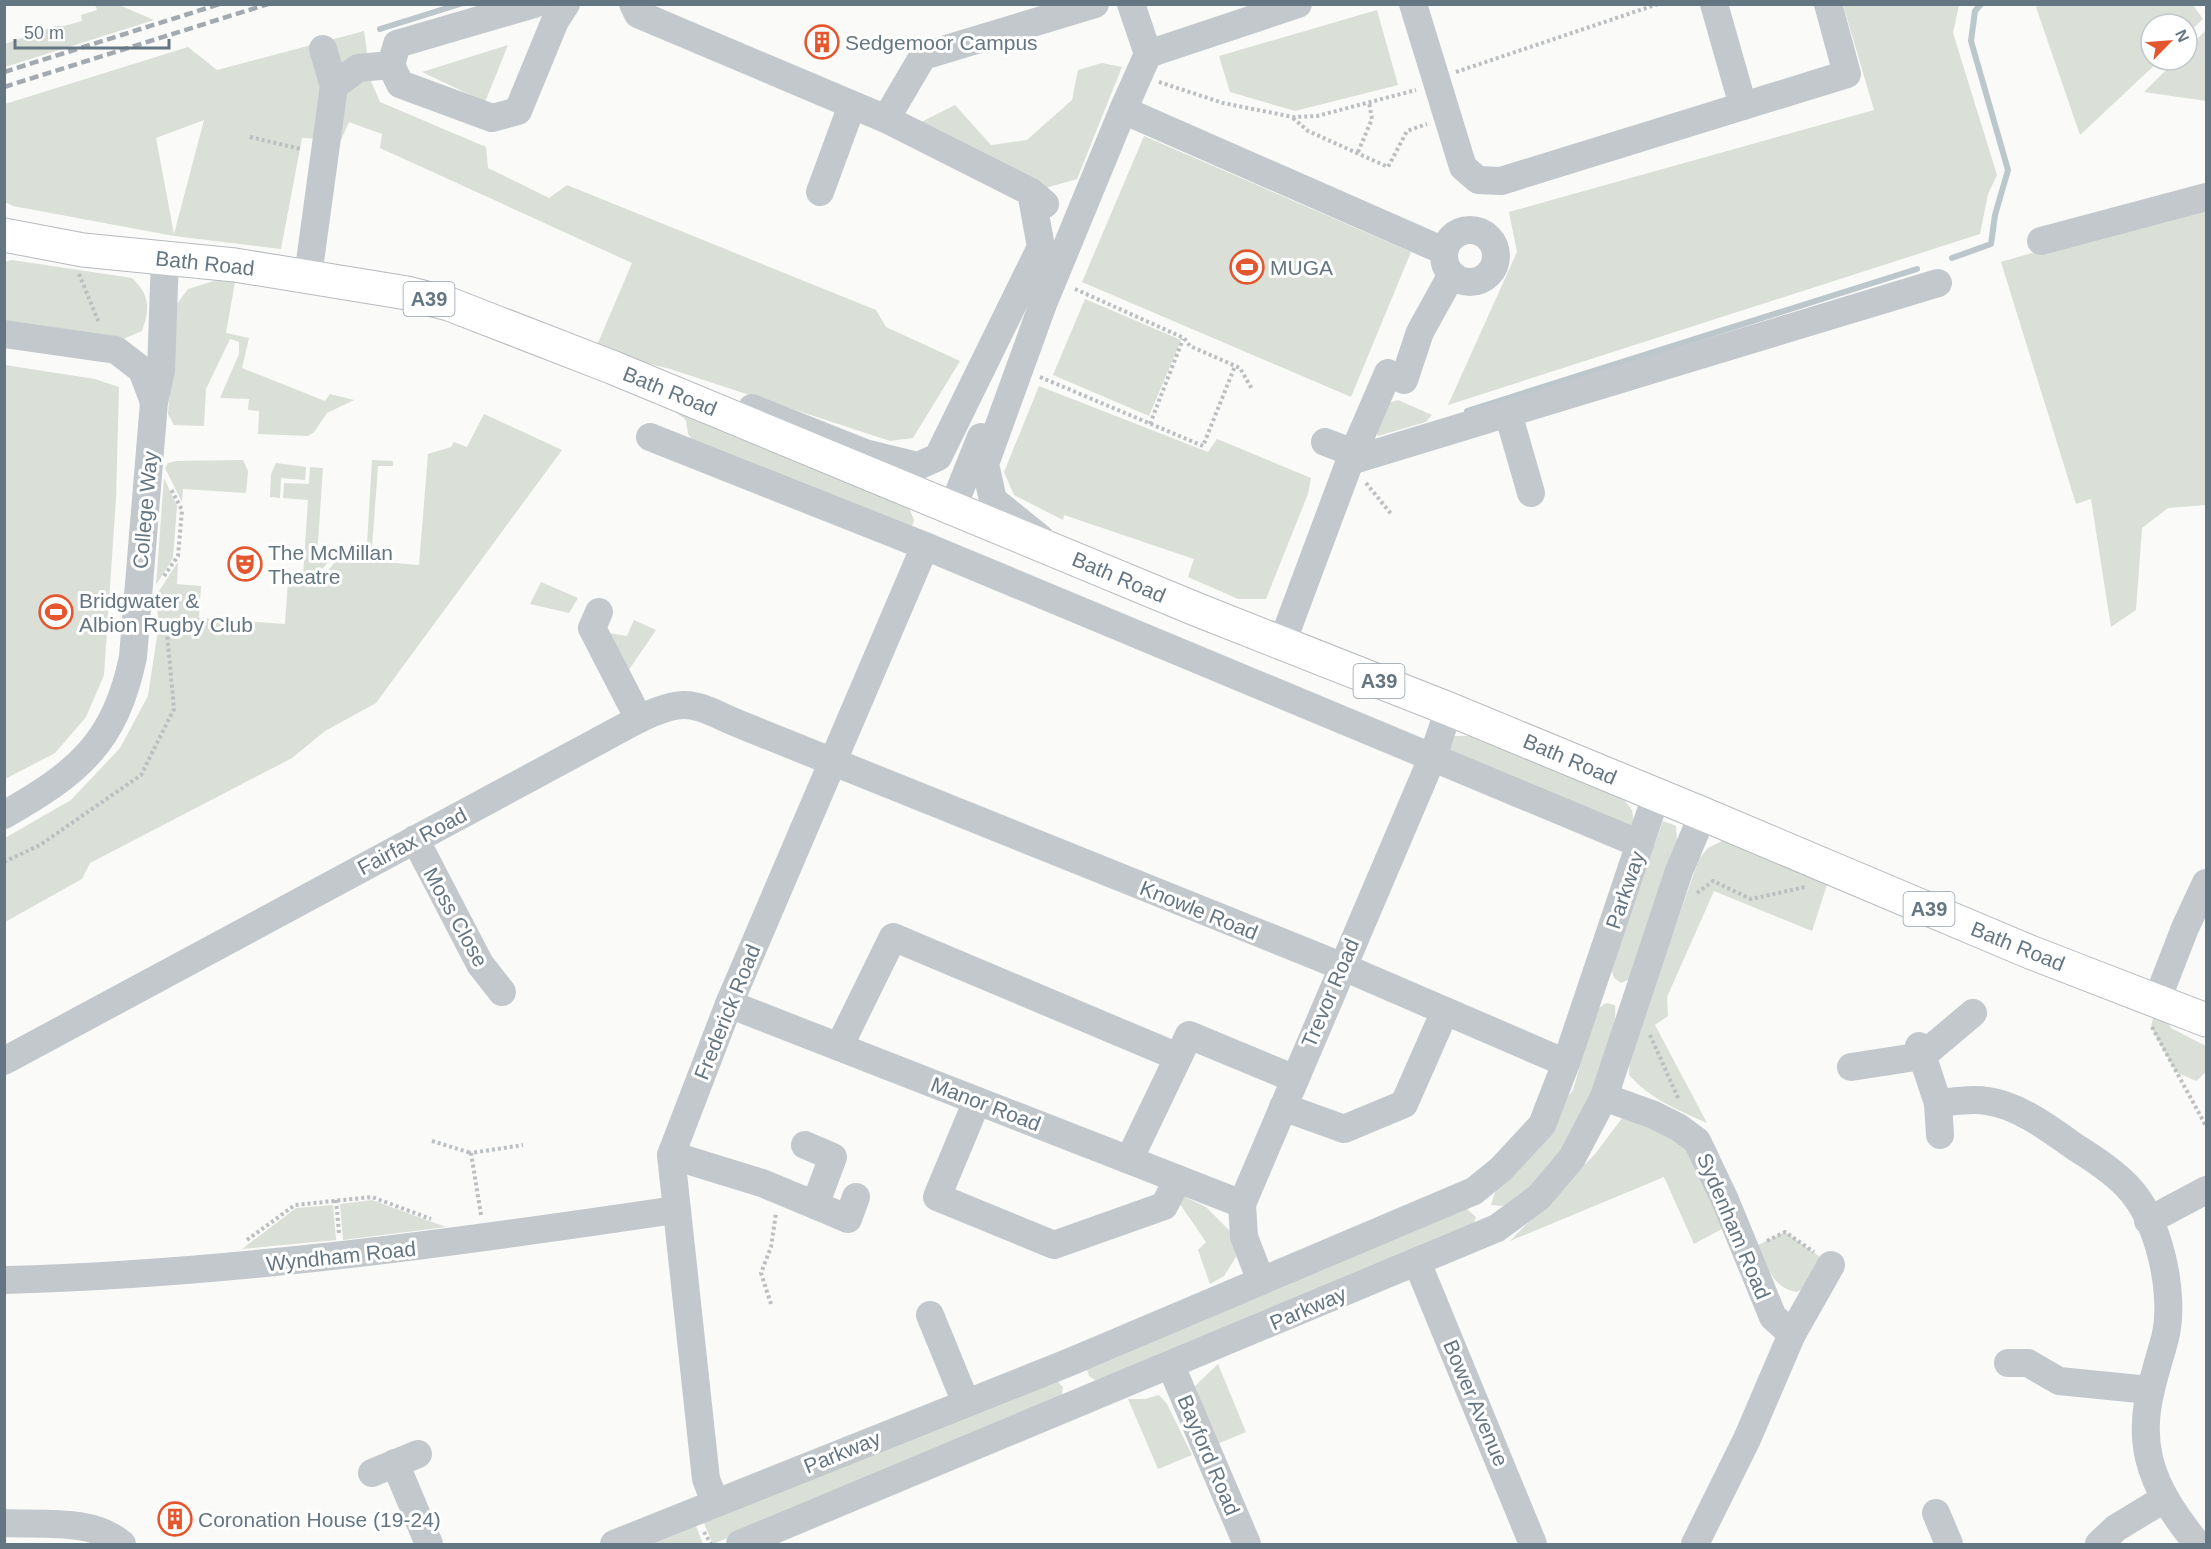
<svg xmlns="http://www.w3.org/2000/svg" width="2211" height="1549" viewBox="0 0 2211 1549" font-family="Arial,sans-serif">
<rect width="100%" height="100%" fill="#fafaf8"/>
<g fill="#dadfd7" fill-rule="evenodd">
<path d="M 95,5 L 119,5 L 154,20 L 5,67 L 5,44 L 55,26 L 64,26 L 82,21 L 81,15 L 97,10 Z"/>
<path d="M 1843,5 L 1959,5 L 1953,33 L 1997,175 L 1988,194 L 1980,234 L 1448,405 L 1517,252 L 1509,212 L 1874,110 Z"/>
<path d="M 2040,5 L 2193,5 L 2203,19 L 2187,34 L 2187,24 L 2151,24 L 2151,60 L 2160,60 L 2080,135 L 2036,7 Z"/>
<path d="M 1377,10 L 1398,85 L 1295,111 L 1230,92 L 1219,56 Z"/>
<path d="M 2206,30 L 2206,101 L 2144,92 L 2176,60 L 2187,60 L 2187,49 Z"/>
<path d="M 364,31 L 371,81 L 380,102 L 486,147 L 488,168 L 549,198 L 567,185 L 876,310 L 886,327 L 960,361 L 913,438 L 890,441 L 670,369 L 595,350 L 632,263 L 380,148 L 382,134 L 349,122 L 341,140 L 302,138 L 281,249 L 174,236 L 13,206 L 5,202 L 5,104 L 188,47 L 217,70 ZM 204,120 L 174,234 L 156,138 Z"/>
<path d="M 508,45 L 485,102 L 422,72 Z"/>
<path d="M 1102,63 L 1122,67 L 1077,179 L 1031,192 L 907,129 L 955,105 L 991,145 L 1027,140 L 1072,100 L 1078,70 Z"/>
<path d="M 1144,136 L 1411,252 L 1351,397 L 1082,282 Z"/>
<path d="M 2206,202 L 2206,505 L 2168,508 L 2142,528 L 2136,610 L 2111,627 L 2091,499 L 2076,504 L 2001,262 Z"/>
<path d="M 12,260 L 132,278 C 150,295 150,309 142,331 L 121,340 L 5,323 L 4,262 Z"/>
<path d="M 214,281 L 235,282 L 226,333 L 249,338 L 242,368 L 325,401 L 330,394 L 354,400 L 327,413 L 314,432 L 308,436 L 258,434 L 259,411 L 248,410 L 249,399 L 220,398 L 239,354 L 239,342 L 230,339 L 206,389 L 204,426 L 174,425 L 168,414 L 176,305 L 188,289 Z"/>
<path d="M 1085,299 L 1181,340 L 1149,416 L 1053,375 Z"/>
<path d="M 5,365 L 95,379 L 119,387 L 116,498 L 104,675 L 86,717 L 55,753 L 5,779 Z"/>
<path d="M 1039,386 L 1208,452 L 1217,439 L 1311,478 L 1308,494 L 1266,599 L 1238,599 L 1188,577 L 1194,559 L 1064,515 L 1063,520 L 1014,495 L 1004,472 Z"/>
<path d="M 1398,400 L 1432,415 L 1426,422 L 1378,436 L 1374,429 L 1389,403 Z"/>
<path d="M 663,403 L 906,500 L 914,520 L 911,530 L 694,442 L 688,434 L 686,420 Z"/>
<path d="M 484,414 L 562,450 L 376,703 L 325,731 L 292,758 L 90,863 L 82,879 L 5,922 L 5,838 L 71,800 L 120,748 L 148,696 L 159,623 L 155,597 L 178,562 L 177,584 L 201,586 L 199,618 L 285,624 L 288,581 L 317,583 L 338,559 L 366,561 L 372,460 L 393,461 L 393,466 L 378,466 L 371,561 L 419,565 L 428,454 L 451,447 L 454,442 L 467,447 Z"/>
<path d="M 243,460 L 248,471 L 246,493 L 183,489 L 182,502 L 165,468 L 168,463 L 176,461 Z"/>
<path d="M 276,463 L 306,467 L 305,480 L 281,478 L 280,498 L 270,497 L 271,474 Z"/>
<path d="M 310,467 L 323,468 L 317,557 L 332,558 L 315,577 L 303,576 L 308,500 L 283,498 L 284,483 L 309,484 Z"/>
<path d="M 164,478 L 177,506 L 173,558 L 156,585 Z"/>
<path d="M 541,582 L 578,598 L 569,613 L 530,604 Z"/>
<path d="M 634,620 L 656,630 L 624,677 L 609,633 L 627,636 Z"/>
<path d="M 1454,736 L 1468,736 L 1616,790 L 1632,810 L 1635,829 L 1444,749 Z"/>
<path d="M 1663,821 L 1676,826 L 1677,841 L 1632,978 L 1621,983 L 1614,978 L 1610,965 Z"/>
<path d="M 1724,840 L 1828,882 L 1812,931 L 1714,891 L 1667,997 L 1668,1016 L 1655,1025 L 1707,1123 C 1676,1109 1652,1100 1629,1075 L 1630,1055 L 1699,859 L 1708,848 Z"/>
<path d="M 2157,1000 L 2171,1028 L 2206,1046 L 2206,1072 L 2196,1081 L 2176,1072 L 2151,1027 Z"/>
<path d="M 1606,1003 L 1615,1005 C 1619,1048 1573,1145 1544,1176 C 1533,1188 1516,1197 1503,1206 L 1491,1205 L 1496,1189 L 1573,1090 L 1596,1010 Z"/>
<path d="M 1623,1117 L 1687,1142 L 1735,1222 L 1694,1244 L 1664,1177 L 1510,1241 L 1595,1154 Z"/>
<path d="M 1183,1196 L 1206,1207 L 1233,1234 L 1236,1257 L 1224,1276 L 1210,1284 L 1198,1250 L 1206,1242 L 1180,1204 Z"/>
<path d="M 372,1200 L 446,1227 L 343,1240 L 340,1204 Z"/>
<path d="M 333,1205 L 336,1240 L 242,1249 L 296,1208 Z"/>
<path d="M 1467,1209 L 1476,1217 L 1472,1231 L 1098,1382 L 1089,1376 L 1087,1370 Z"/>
<path d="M 1785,1232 L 1820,1257 L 1806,1287 L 1797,1292 C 1771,1287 1768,1267 1758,1245 Z"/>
<path d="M 1218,1364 L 1246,1432 L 1217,1444 L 1195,1386 Z"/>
<path d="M 1052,1376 L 1063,1387 L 1061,1400 L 713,1544 L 703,1521 Z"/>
<path d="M 1159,1395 L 1167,1404 L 1192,1455 L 1158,1469 L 1128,1399 L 1145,1399 Z"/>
<path d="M 696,1526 L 703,1544 L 650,1544 Z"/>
</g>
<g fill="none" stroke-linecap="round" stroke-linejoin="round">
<g stroke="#bbc7cb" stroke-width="6">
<path d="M 380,29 L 460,4"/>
<path d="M 1952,258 L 1991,244 L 1995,215 L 2008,170 L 1971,41 L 1975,11 L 1981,4"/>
<path d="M 1467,411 L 1917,269"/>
</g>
<defs>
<path id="major" d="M 4,235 L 83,250 L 235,265 L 407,293 L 449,304 L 614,368 L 1198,610 L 1449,709 L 1703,814 L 2030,952 L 2206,1020"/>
</defs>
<use href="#major" stroke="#b5babe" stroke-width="35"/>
<g stroke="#bbbfc2" stroke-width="4" stroke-dasharray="3 3" stroke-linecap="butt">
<path d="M 1456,72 L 1658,4"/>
<path d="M 1159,82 L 1223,103 L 1293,117 L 1317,116 L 1416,90"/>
<path d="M 1293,118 L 1308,131 L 1388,167 L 1407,131 L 1427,124"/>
<path d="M 250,137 L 301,149"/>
<path d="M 1358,152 L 1372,119 L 1369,102"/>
<path d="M 79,274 L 99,323"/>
<path d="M 1075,289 L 1184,338 L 1190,346 L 1240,368 L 1252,389"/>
<path d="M 1040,377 L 1203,446 L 1235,366"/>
<path d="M 1150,424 L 1183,339"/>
<path d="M 1366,483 L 1392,515"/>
<path d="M 164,576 L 178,556 L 182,510 L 171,489"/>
<path d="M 4,862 L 40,845 L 141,775 L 174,709 L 167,633 L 160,625"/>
<path d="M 1697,893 L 1713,881 L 1751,899 L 1805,887"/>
<path d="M 2152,1027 L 2206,1126"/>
<path d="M 1650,1035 L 1679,1100"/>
<path d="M 432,1141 L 471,1153"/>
<path d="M 336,1200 L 339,1233"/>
<path d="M 481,1215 L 471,1153 L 523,1145"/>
<path d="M 247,1240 L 295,1205 L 372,1197 L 431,1219"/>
<path d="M 1767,1241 L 1785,1232 L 1814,1252"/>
<path d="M 771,1304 L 761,1273 L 771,1247 L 776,1213"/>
<path d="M 704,1532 L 711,1544"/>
</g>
<g stroke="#c3c8cc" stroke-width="28">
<path d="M 534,4 L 397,44 L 391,65 L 400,84 L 492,118 L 518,111 L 555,21 L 566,4"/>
<path d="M 633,4 L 638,14 L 886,119 L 1031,192 L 1045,204"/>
<path d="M 1413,4 L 1463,167 L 1478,180 L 1501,181 L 1847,74 L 1828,4"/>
<path d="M 1714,4 L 1743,106"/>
<path d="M 323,49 L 334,86"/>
<path d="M 1148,54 L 1298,4"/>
<path d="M 1123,110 L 1148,54 L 1131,4"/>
<path d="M 886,119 L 923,56 L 1095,4"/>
<path d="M 820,192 L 852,105"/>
<circle cx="1470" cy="256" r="26"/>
<path d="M 2041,241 L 2206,197"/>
<path d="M 308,276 L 334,86 L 358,68 L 391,65"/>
<path d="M 4,334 L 116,350 L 142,370 L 154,402"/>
<path d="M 752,408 L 865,453 L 918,466 L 938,457 L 1041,247 L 1031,192"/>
<path d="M 1508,413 L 1531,493"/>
<path d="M 650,437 L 925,546 L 1640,844"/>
<path d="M 1325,442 L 1354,453"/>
<path d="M 1350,461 L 1938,283"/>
<path d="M 953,507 L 981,437"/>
<path d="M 1040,538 L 993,500 L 985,464 L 1043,304 L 1123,110 L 1444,251"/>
<path d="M 599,612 L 592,628 L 639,719"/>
<path d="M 1282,643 L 1350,461 L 1388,373 L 1404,380 L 1420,332 L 1451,276"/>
<path d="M 4,815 C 78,773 115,743 133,657 L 154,402 L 161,370 L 165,258"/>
<path d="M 415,839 L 480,964 L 502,992"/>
<path d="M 2157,1000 L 2185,928 L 2206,883"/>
<path d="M 729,1004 L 1242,1204"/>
<path d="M 1919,1046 L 1938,1103 C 1953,1102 1972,1098 1987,1101 C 2018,1105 2050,1129 2075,1147 C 2093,1158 2111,1170 2126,1185 C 2159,1218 2176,1294 2165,1338 C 2154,1380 2139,1414 2149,1458 C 2157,1492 2177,1518 2197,1544"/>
<path d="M 839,1047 L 893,937 L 1178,1057"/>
<path d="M 4,1061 L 639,719 C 690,694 695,706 744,726 L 1341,966 L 1566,1063"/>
<path d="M 1851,1067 L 1922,1056 L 1973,1013"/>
<path d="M 1604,1097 L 1654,1115 L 1678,1127 L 1697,1141 L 1725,1200 L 1773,1317 L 1792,1334"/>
<path d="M 977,1101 L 937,1197 L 1054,1245 L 1164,1206 L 1178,1179"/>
<path d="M 1938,1103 L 1940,1135"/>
<path d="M 1283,1107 L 1344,1129 L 1404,1104 L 1445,1011"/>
<path d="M 805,1145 L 833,1157 L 815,1205 L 848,1219 L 856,1197"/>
<path d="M 671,1155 L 762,1183 L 815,1205"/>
<path d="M 1129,1160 L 1189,1035 L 1295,1079"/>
<path d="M 2148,1221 L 2206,1190"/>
<path d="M 1417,1262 L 1533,1544"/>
<path d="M 4,1280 C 230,1274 452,1243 675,1210"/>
<path d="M 1261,1281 L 1244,1237 L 1242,1204 L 1433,756 L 1449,709"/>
<path d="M 930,1315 L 966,1403"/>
<path d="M 2008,1363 L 2028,1363 L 2059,1381 L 2149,1390"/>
<path d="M 1171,1366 L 1247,1544"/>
<path d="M 395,1463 L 429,1544"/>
<path d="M 372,1473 L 418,1454"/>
<path d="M 715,1502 L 706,1479 L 671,1155 L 729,1004 L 925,546"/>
<path d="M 1936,1513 L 1949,1544"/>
<path d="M 4,1523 C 42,1525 92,1518 122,1544"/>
<path d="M 614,1544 L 1070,1362 L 1474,1191 L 1501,1169 L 1542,1125 L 1566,1063 L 1656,796"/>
<path d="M 740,1544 L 1497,1228 L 1539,1197 L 1572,1158 L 1604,1097 L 1679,871 L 1703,814"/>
<path d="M 1695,1544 L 1747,1439 L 1792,1334 L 1831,1265"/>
<path d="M 2099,1544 L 2116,1528 L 2164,1499"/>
</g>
<use href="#major" stroke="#fff" stroke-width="33"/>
<g stroke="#a2aab0" stroke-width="4.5" stroke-dasharray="9 4.5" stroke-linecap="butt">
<path d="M 4,72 L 220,4"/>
<path d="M 4,87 L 268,4"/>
</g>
</g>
<defs>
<symbol id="building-ring" viewBox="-11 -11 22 22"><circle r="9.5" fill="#fff" stroke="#e4572e" stroke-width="1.5"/><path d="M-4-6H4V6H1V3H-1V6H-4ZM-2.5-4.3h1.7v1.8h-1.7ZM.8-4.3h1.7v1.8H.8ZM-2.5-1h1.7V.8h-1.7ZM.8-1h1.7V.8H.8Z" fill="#e4572e"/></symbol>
<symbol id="stadium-ring" viewBox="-11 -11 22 22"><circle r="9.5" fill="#fff" stroke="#e4572e" stroke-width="1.5"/><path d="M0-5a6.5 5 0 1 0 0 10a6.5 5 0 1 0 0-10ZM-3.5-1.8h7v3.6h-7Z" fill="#e4572e"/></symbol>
<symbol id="theatre-ring" viewBox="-11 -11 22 22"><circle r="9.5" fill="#fff" stroke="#e4572e" stroke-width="1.5"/><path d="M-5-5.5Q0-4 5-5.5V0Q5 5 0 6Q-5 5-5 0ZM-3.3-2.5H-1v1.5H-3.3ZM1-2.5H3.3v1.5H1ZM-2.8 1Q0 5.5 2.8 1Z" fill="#e4572e"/></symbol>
</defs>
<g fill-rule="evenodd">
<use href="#building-ring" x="803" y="23" width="38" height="38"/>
<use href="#stadium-ring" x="1228" y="248" width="38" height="38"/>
<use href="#theatre-ring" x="226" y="545" width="38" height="38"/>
<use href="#stadium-ring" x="37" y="593" width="38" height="38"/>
<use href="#building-ring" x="156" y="1500" width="38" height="38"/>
</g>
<g text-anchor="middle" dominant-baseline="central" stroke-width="6" stroke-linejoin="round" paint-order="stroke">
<g fill="#fff" stroke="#939fa8" stroke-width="1.5">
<rect x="403.5" y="282" width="51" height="34" rx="4.5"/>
<rect x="1353.5" y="664" width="51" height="34" rx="4.5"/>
<rect x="1903.5" y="892" width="51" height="34" rx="4.5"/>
</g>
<g font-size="20" font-weight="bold" fill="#657683">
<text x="429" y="299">A39</text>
<text x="1379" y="681">A39</text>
<text x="1929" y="909">A39</text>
</g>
<g font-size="21" fill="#657683" stroke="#fff" text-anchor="start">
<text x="845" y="42">Sedgemoor Campus</text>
<text x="1270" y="267">MUGA</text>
<text x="268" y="552">The McMillan<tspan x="268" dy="24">Theatre</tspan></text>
<text x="79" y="600">Bridgwater &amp;<tspan x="79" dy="24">Albion Rugby Club</tspan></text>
<text x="198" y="1519">Coronation House (19-24)</text>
</g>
<g font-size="21" fill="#657683" stroke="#fff">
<text transform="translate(205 263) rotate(6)">Bath Road</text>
<text transform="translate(670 391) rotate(22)">Bath Road</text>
<text transform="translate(145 510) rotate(-85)">College Way</text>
<text transform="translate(1119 577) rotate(23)">Bath Road</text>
<text transform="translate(1570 759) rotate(23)">Bath Road</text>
<text transform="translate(412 841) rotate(-28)">Fairfax Road</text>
<text transform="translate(1625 890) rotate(-71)">Parkway</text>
<text transform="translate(1199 910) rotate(22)">Knowle Road</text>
<text transform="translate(456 917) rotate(61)">Moss Close</text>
<text transform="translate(2018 946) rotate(22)">Bath Road</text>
<text transform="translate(1330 993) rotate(-67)">Trevor Road</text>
<text transform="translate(727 1012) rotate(-68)">Frederick Road</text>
<text transform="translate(986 1104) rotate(21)">Manor Road</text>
<text transform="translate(1734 1226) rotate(67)">Sydenham Road</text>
<text transform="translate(341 1256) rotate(-6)">Wyndham Road</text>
<text transform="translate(1308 1308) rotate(-23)">Parkway</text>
<text transform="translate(1476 1403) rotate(67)">Bower Avenue</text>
<text transform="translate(842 1452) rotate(-22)">Parkway</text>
<text transform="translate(1209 1455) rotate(67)">Bayford Road</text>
</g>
</g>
<rect width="2211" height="1549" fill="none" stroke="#657683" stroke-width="12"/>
<g transform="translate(2169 42) rotate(65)"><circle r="28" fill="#ffffff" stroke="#c1c8cd" stroke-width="1.5"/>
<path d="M0-4.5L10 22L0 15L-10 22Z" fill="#e4572e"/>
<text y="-9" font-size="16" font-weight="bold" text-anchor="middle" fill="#657683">N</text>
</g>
<path d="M15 39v9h154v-9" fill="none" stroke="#657683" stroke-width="3"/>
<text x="24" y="39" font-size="18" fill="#657683" stroke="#ffffff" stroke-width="4.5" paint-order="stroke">50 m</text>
</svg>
